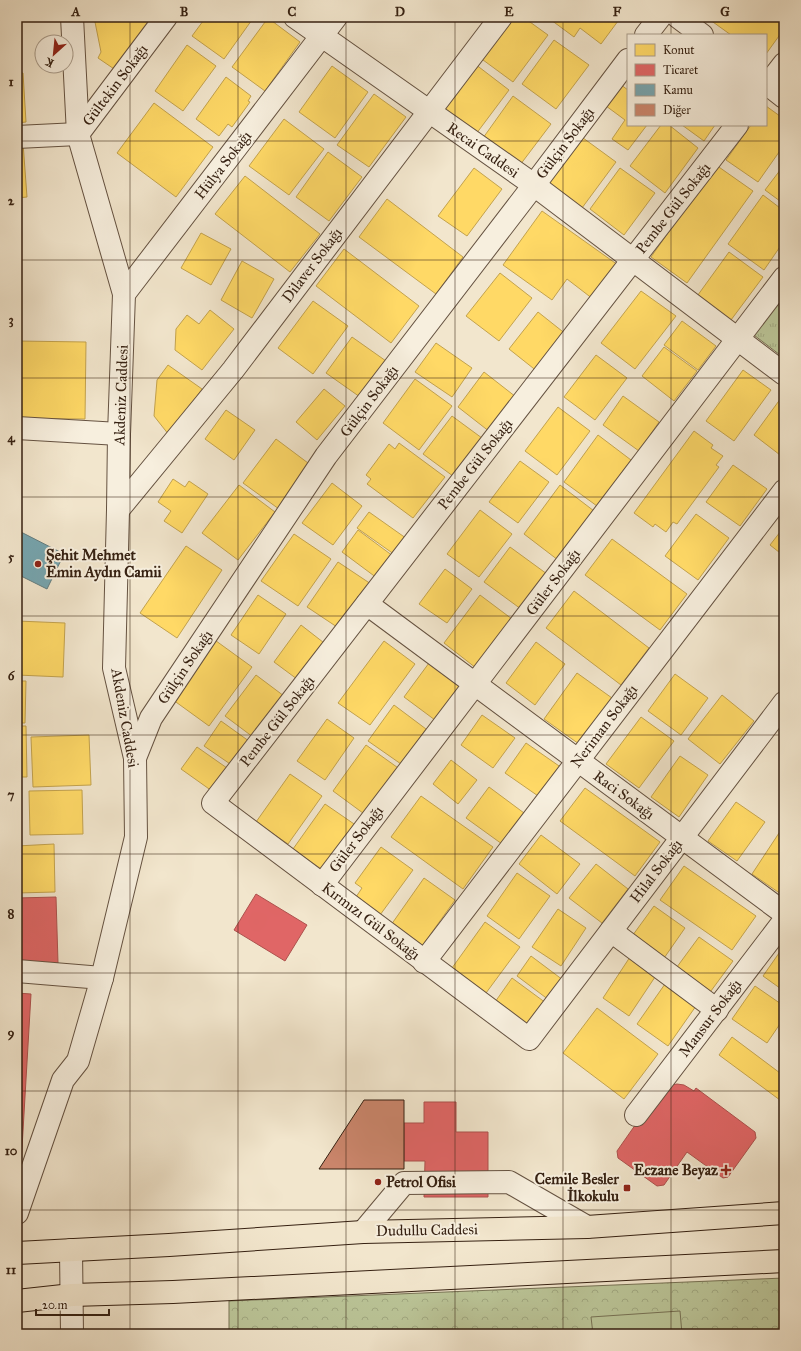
<svg xmlns="http://www.w3.org/2000/svg" width="801" height="1351" viewBox="0 0 801 1351" font-family="'IM FELL Great Primer',serif">
<defs>
<pattern id="grass-tufts" width="24" height="20" patternUnits="userSpaceOnUse"><rect width="24" height="20" fill="#bbc598"/><path d="M3 7l-1-3M5 7V3M7 7l1-3M15 17l-1-3M17 17v-4M19 17l1-3" fill="none" stroke="#a1a982"/></pattern>
<pattern id="park-crowns" width="20" height="18" patternUnits="userSpaceOnUse"><rect width="20" height="18" fill="#bbc598"/><path d="M2 6a3 3 0 1 1 6 0M12 15a3 3 0 1 1 6 0" fill="none" stroke="#a1a982"/></pattern>
</defs>
<rect width="100%" height="100%" fill="#f2e6cd"/>
<filter id="stains"><feTurbulence type="fractalNoise" baseFrequency=".005" numOctaves="4"/><feColorMatrix values="0 0 0 0 .2 0 0 0 0 .09 0 0 0 0 .02 0 0 0 .5 -.17"/></filter>
<radialGradient id="worn" r=".72"><stop offset=".6" stop-color="#630" stop-opacity="0"/><stop offset="1" stop-color="#630" stop-opacity=".3"/></radialGradient>
<path fill="url(#grass-tufts)" stroke="#787355" d="M 775,292 L 784,299 L 784,358 L 746,329 Z"/>
<path fill="url(#park-crowns)" stroke="#787355" d="M 784,1278 L 784,1334 L 229,1334 L 229,1301 Z"/>
<path fill="#bbc598" stroke="#787355" d="M 680,1311 L 682,1334 L 593,1334 L 591,1317 Z"/>
<g fill="#ffd966" stroke="#c3a24d">
<path d="M 94,17 L 143,17 L 154,25 L 120,73 L 98,58 L 101,52 Z"/>
<path d="M 206,17 L 254,17 L 224,59 L 192,36 Z"/>
<path d="M 508,17 L 523,17 L 548,35 L 513,82 L 479,57 Z"/>
<path d="M 547,17 L 621,17 L 601,44 L 580,28 L 574,37 Z"/>
<path d="M 706,17 L 784,17 L 784,29 L 766,54 L 766,35 L 731,35 Z"/>
<path d="M 268,18 L 300,42 L 265,91 L 232,67 Z"/>
<path d="M 554,40 L 589,65 L 556,109 L 522,84 Z"/>
<path d="M 187,45 L 216,66 L 183,111 L 155,91 Z"/>
<path d="M 475,64 L 509,90 L 473,138 L 439,113 Z"/>
<path d="M 332,66 L 368,92 L 335,138 L 299,112 Z"/>
<path d="M 17,73 L 23,73 L 26,122 L 17,123 Z"/>
<path d="M 226,77 L 251,96 L 248,101 L 250,102 L 232,127 L 228,124 L 219,136 L 196,119 Z"/>
<path d="M 617,82 L 628,90 L 628,125 L 647,125 L 628,150 L 612,139 L 625,120 L 602,103 Z"/>
<path d="M 374,94 L 406,117 L 369,167 L 337,145 Z"/>
<path d="M 513,96 L 551,124 L 520,165 L 483,138 Z"/>
<path d="M 154,103 L 213,147 L 176,197 L 117,153 Z"/>
<path d="M 766,106 L 784,119 L 784,145 L 758,182 L 726,160 L 751,125 L 766,125 Z"/>
<path d="M 284,119 L 324,149 L 289,195 L 249,166 Z"/>
<path d="M 661,125 L 669,125 L 698,148 L 665,193 L 630,166 Z"/>
<path d="M 682,125 L 715,125 L 704,141 Z"/>
<path d="M 579,135 L 616,162 L 579,212 L 543,186 Z"/>
<path d="M 17,143 L 23,143 L 27,197 L 17,198 Z"/>
<path d="M 328,152 L 362,177 L 329,221 L 296,197 Z"/>
<path d="M 716,165 L 753,191 L 687,283 L 651,257 Z"/>
<path d="M 784,165 L 784,204 L 765,190 Z"/>
<path d="M 474,168 L 502,189 L 467,236 L 438,216 Z"/>
<path d="M 620,168 L 655,193 L 624,235 L 590,209 Z"/>
<path d="M 245,176 L 320,234 L 290,272 L 215,214 Z"/>
<path d="M 763,195 L 784,211 L 784,241 L 764,270 L 728,244 Z"/>
<path d="M 387,199 L 463,257 L 436,294 L 359,237 Z"/>
<path d="M 542,211 L 618,265 L 593,299 L 567,279 L 552,300 L 503,265 Z"/>
<path d="M 201,233 L 231,249 L 211,285 L 181,268 Z"/>
<path d="M 344,249 L 419,306 L 391,343 L 316,286 Z"/>
<path d="M 729,252 L 763,277 L 728,324 L 695,299 Z"/>
<path d="M 242,261 L 274,279 L 252,318 L 221,300 Z"/>
<path d="M 500,273 L 532,298 L 499,341 L 466,316 Z"/>
<path d="M 641,291 L 676,316 L 635,369 L 601,343 Z"/>
<path d="M 313,301 L 348,326 L 313,374 L 278,348 Z"/>
<path d="M 210,310 L 234,329 L 202,370 L 175,350 L 176,329 L 187,315 L 199,324 Z"/>
<path d="M 538,312 L 567,335 L 538,372 L 509,349 Z"/>
<path d="M 682,321 L 716,346 L 698,370 L 664,345 Z"/>
<path d="M 352,337 L 386,361 L 360,397 L 326,373 Z"/>
<path d="M 17,341 L 86,342 L 85,419 L 17,418 Z"/>
<path d="M 436,343 L 472,368 L 452,397 L 415,372 Z"/>
<path d="M 664,347 L 697,371 L 674,401 L 642,376 Z"/>
<path d="M 596,355 L 627,378 L 595,420 L 564,397 Z"/>
<path d="M 168,365 L 202,389 L 169,435 L 154,416 L 157,380 Z"/>
<path d="M 743,370 L 771,390 L 734,441 L 706,421 Z"/>
<path d="M 484,372 L 516,397 L 490,432 L 458,407 Z"/>
<path d="M 415,379 L 452,406 L 419,450 L 383,423 Z"/>
<path d="M 324,389 L 345,406 L 317,440 L 296,422 Z"/>
<path d="M 623,396 L 659,422 L 639,451 L 603,425 Z"/>
<path d="M 781,398 L 784,400 L 784,458 L 754,435 Z"/>
<path d="M 558,407 L 590,431 L 557,475 L 525,451 Z"/>
<path d="M 226,410 L 255,430 L 234,460 L 205,439 Z"/>
<path d="M 452,416 L 486,441 L 457,479 L 423,454 Z"/>
<path d="M 694,431 L 713,445 L 711,448 L 723,456 L 716,465 L 719,467 L 677,524 L 673,522 L 666,532 L 655,524 L 653,527 L 634,513 Z"/>
<path d="M 598,435 L 631,460 L 597,506 L 564,482 Z"/>
<path d="M 276,439 L 312,466 L 279,509 L 243,483 Z"/>
<path d="M 17,441 L 19,441 L 17,489 Z"/>
<path d="M 399,443 L 445,477 L 413,518 L 367,484 L 371,479 L 366,475 L 389,444 L 395,449 Z"/>
<path d="M 520,461 L 549,482 L 518,523 L 489,502 Z"/>
<path d="M 733,465 L 767,489 L 740,526 L 706,502 Z"/>
<path d="M 173,479 L 185,487 L 189,481 L 208,494 L 182,533 L 164,521 L 171,511 L 158,502 Z"/>
<path d="M 332,483 L 362,506 L 333,545 L 302,523 Z"/>
<path d="M 239,485 L 275,512 L 238,560 L 202,533 Z"/>
<path d="M 560,485 L 594,511 L 558,560 L 524,534 Z"/>
<path d="M 480,510 L 512,534 L 479,577 L 447,554 Z"/>
<path d="M 369,512 L 410,541 L 398,557 L 357,528 Z"/>
<path d="M 696,514 L 729,538 L 698,580 L 665,556 Z"/>
<path d="M 784,527 L 784,556 L 770,545 Z"/>
<path d="M 358,530 L 397,559 L 381,581 L 342,552 Z"/>
<path d="M 294,534 L 331,559 L 298,606 L 261,581 Z"/>
<path d="M 612,539 L 687,594 L 660,630 L 585,575 Z"/>
<path d="M 186,546 L 222,570 L 177,638 L 140,613 Z"/>
<path d="M 510,547 L 547,574 L 521,609 L 484,582 Z"/>
<path d="M 338,562 L 374,586 L 343,631 L 307,607 Z"/>
<path d="M 445,569 L 472,589 L 447,623 L 419,604 Z"/>
<path d="M 574,591 L 649,648 L 621,685 L 546,628 Z"/>
<path d="M 258,595 L 286,614 L 259,654 L 231,635 Z"/>
<path d="M 480,595 L 512,619 L 476,668 L 444,643 Z"/>
<path d="M 17,621 L 65,623 L 63,677 L 17,675 Z"/>
<path d="M 301,625 L 328,646 L 301,682 L 274,662 Z"/>
<path d="M 212,638 L 252,667 L 209,726 L 169,697 Z"/>
<path d="M 384,641 L 415,664 L 370,725 L 338,703 Z"/>
<path d="M 536,642 L 565,664 L 535,705 L 506,683 Z"/>
<path d="M 429,663 L 464,689 L 439,723 L 404,697 Z"/>
<path d="M 577,673 L 612,698 L 579,744 L 544,719 Z"/>
<path d="M 675,674 L 708,698 L 681,735 L 648,711 Z"/>
<path d="M 256,675 L 288,699 L 257,740 L 225,716 Z"/>
<path d="M 17,681 L 26,681 L 25,723 L 17,723 Z"/>
<path d="M 722,695 L 754,721 L 720,764 L 688,739 Z"/>
<path d="M 394,705 L 426,729 L 401,764 L 368,741 Z"/>
<path d="M 482,715 L 515,738 L 493,768 L 461,745 Z"/>
<path d="M 641,717 L 674,741 L 639,788 L 606,764 Z"/>
<path d="M 327,719 L 354,738 L 325,780 L 297,761 Z"/>
<path d="M 221,721 L 253,744 L 236,768 L 204,746 Z"/>
<path d="M 17,726 L 26,726 L 27,777 L 17,777 Z"/>
<path d="M 89,735 L 91,785 L 33,787 L 31,737 Z"/>
<path d="M 526,743 L 562,768 L 541,798 L 505,773 Z"/>
<path d="M 366,745 L 401,770 L 367,816 L 333,791 Z"/>
<path d="M 197,747 L 227,768 L 212,791 L 181,769 Z"/>
<path d="M 680,756 L 708,775 L 679,817 L 651,797 Z"/>
<path d="M 451,760 L 477,780 L 458,804 L 433,784 Z"/>
<path d="M 290,774 L 322,796 L 288,844 L 256,822 Z"/>
<path d="M 489,787 L 524,813 L 502,844 L 466,818 Z"/>
<path d="M 585,788 L 660,842 L 635,876 L 560,821 Z"/>
<path d="M 82,790 L 83,834 L 30,835 L 29,791 Z"/>
<path d="M 421,796 L 493,847 L 463,889 L 391,837 Z"/>
<path d="M 736,802 L 765,822 L 737,861 L 708,841 Z"/>
<path d="M 325,804 L 357,826 L 324,871 L 293,849 Z"/>
<path d="M 781,830 L 784,832 L 784,890 L 781,894 L 752,874 Z"/>
<path d="M 541,835 L 580,864 L 557,894 L 519,864 Z"/>
<path d="M 54,844 L 55,892 L 17,893 L 17,846 Z"/>
<path d="M 381,847 L 413,870 L 380,915 L 356,897 L 362,888 L 355,883 Z"/>
<path d="M 596,864 L 628,889 L 602,923 L 569,898 Z"/>
<path d="M 684,866 L 756,916 L 732,950 L 660,900 Z"/>
<path d="M 517,873 L 550,896 L 519,939 L 487,916 Z"/>
<path d="M 424,878 L 455,900 L 422,946 L 391,925 Z"/>
<path d="M 654,906 L 685,928 L 662,961 L 630,939 Z"/>
<path d="M 558,909 L 586,928 L 561,966 L 532,947 Z"/>
<path d="M 485,922 L 520,947 L 486,993 L 452,968 Z"/>
<path d="M 699,937 L 733,961 L 708,995 L 674,971 Z"/>
<path d="M 784,946 L 784,991 L 763,976 Z"/>
<path d="M 531,956 L 563,980 L 549,1000 L 517,976 Z"/>
<path d="M 630,957 L 657,974 L 629,1016 L 603,998 Z"/>
<path d="M 512,978 L 546,1003 L 529,1027 L 495,1002 Z"/>
<path d="M 665,984 L 696,1006 L 668,1046 L 637,1024 Z"/>
<path d="M 755,986 L 784,1006 L 784,1018 L 767,1043 L 732,1019 Z"/>
<path d="M 597,1008 L 658,1054 L 624,1099 L 563,1053 Z"/>
<path d="M 732,1037 L 784,1076 L 784,1103 L 719,1055 Z"/>
</g>
<g fill="#e06666" stroke="#ad514d">
<path d="M 256,894 L 307,925 L 285,961 L 234,930 Z"/>
<path d="M 56,897 L 58,963 L 17,964 L 17,898 Z"/>
<path d="M 17,993 L 31,994 L 21,1165 L 17,1165 Z"/>
<path d="M 677,1084 L 684,1085 L 694,1091 L 696,1088 L 755,1132 L 756,1138 L 728,1177 L 723,1178 L 687,1152 L 664,1185 L 657,1186 L 618,1158 L 617,1151 L 659,1091 L 672,1085 Z"/>
<path d="M 424,1102 L 456,1102 L 456,1132 L 488,1132 L 488,1197 L 424,1197 L 425,1161 L 404,1161 L 404,1123 L 424,1123 Z"/>
</g>
<path fill="#76a5af" stroke="#637d80" d="M 17,530 L 64,554 L 47,589 L 17,574 Z"/>
<path fill="#ca856b" stroke="#362112" d="M 364,1100 L 404,1100 L 404,1169 L 319,1169 Z"/>
<g fill="none" stroke-linecap="round" stroke-linejoin="round">
<defs>
<g id="minor">
<path d="M 295,17 L 534,185 L 784,374"/>
<path d="M 678,17 L 702,35"/>
<path d="M 646,35 L 660,17"/>
<path d="M 766,83 L 784,97"/>
<path d="M 766,87 L 784,64"/>
<path d="M 737,125 L 213,803 L 529,1039 L 784,703"/>
<path d="M 78,134 L 166,17"/>
<path d="M 17,137 L 78,134"/>
<path d="M 124,294 L 336,17"/>
<path d="M 17,428 L 119,434"/>
<path d="M 118,510 L 233,370 L 501,17"/>
<path d="M 367,604 L 784,913"/>
<path d="M 135,758 L 151,718 L 326,456 L 534,185 L 628,60"/>
<path d="M 322,885 L 784,278"/>
<path d="M 611,931 L 717,1010"/>
<path d="M 424,962 L 784,491"/>
<path d="M 17,971 L 102,978"/>
<path d="M 636,1115 L 784,921"/>
<path d="M 17,1213 L 63,1080 L 78,1061 L 102,978 L 136,837 L 135,758 L 114,668 L 118,510 L 119,434 L 124,294 L 78,134 L 72,17"/>
<path d="M 363,1232 L 404,1183 L 509,1182 L 587,1227"/>
<path d="M 71,1250 L 72,1334"/>
</g>
<g id="major">
<path d="M 17,1253 L 169,1245 L 363,1232 L 587,1227 L 784,1213"/>
<path d="M 17,1301 L 72,1295 L 173,1292 L 784,1261"/>
</g>
</defs>
<use href="#minor" stroke="#655241" stroke-width="24"/>
<use href="#major" stroke="#362112" stroke-width="24"/>
<use href="#minor" stroke="#f7efde" stroke-width="22"/>
<use href="#major" stroke="#f2e6cd" stroke-width="22"/>
</g>
<path fill="none" stroke="#362112" stroke-width="1" stroke-opacity="0.55" d="M 130,17 L 130,1334M 238,17 L 238,1334M 346,17 L 346,1334M 455,17 L 455,1334M 563,17 L 563,1334M 671,17 L 671,35M 671,125 L 671,1334M 17,141 L 784,141M 17,260 L 784,260M 17,378 L 784,378M 17,497 L 784,497M 17,616 L 784,616M 17,735 L 784,735M 17,854 L 784,854M 17,973 L 784,973M 17,1091 L 784,1091M 17,1210 L 784,1210"/>
<g fill="#8f2418" stroke="#f7efde" stroke-width="1.5">
<circle cx="38" cy="564" r="4"/>
<path d="M724 1164h4v4h4v4h-4v4h-4v-4h-4v-4h4z"/>
<circle cx="378" cy="1182" r="4"/>
<rect x="623" y="1184" width="8" height="8" rx="2"/>
</g>
<g text-anchor="middle" dominant-baseline="central" stroke-width="4" stroke-linejoin="round" paint-order="stroke">
<g font-size="15" fill="#362112" stroke="#f7efde">
<text transform="translate(115 85) rotate(-53)">Gültekin Sokağı</text>
<text transform="translate(565 143) rotate(-53)">Gülçin Sokağı</text>
<text transform="translate(483 150) rotate(35)">Recai Caddesi</text>
<text transform="translate(223 165) rotate(-52)">Hülya Sokağı</text>
<text transform="translate(673 208) rotate(-52)">Pembe Gül Sokağı</text>
<text transform="translate(312 265) rotate(-53)">Dilaver Sokağı</text>
<text transform="translate(121 395) rotate(-88)">Akdeniz Caddesi</text>
<text transform="translate(369 401) rotate(-53)">Gülçin Sokağı</text>
<text transform="translate(475 464) rotate(-52)">Pembe Gül Sokağı</text>
<text transform="translate(553 582) rotate(-53)">Güler Sokağı</text>
<text transform="translate(185 667) rotate(-56)">Gülçin Sokağı</text>
<text transform="translate(125 718) rotate(80)">Akdeniz Caddesi</text>
<text transform="translate(277 721) rotate(-52)">Pembe Gül Sokağı</text>
<text transform="translate(604 726) rotate(-53)">Neriman Sokağı</text>
<text transform="translate(624 795) rotate(36)">Raci Sokağı</text>
<text transform="translate(356 839) rotate(-53)">Güler Sokağı</text>
<text transform="translate(656 871) rotate(-53)">Hilal Sokağı</text>
<text transform="translate(371 921) rotate(37)">Kırmızı Gül Sokağı</text>
<text transform="translate(710 1018) rotate(-53)">Mansur Sokağı</text>
<text transform="translate(427 1230) rotate(-1)">Dudullu Caddesi</text>
</g>
<g font-size="15" font-weight="bold" fill="#362112" stroke="#f7efde" text-anchor="start">
<text x="46" y="555">Şehit Mehmet<tspan x="46" dy="17">Emin Aydın Camii</tspan></text>
<text x="718" y="1170" text-anchor="end">Eczane Beyaz</text>
<text x="619" y="1179" text-anchor="end">Cemile Besler<tspan x="619" dy="17">İlkokulu</tspan></text>
<text x="386" y="1182">Petrol Ofisi</text>
</g>
</g>
<rect width="801" height="1351" fill="none" stroke="#f2e6cd" stroke-width="44"/>
<rect x="627" y="34" width="140" height="92" fill="#f7efde" stroke="#aa9d8c"/>
<rect x="635" y="44" width="20" height="12" fill="#ffd966" stroke="#aa9d8c"/>
<text x="663" y="54" font-size="12" fill="#362112">Konut</text>
<rect x="635" y="64" width="20" height="12" fill="#e06666" stroke="#aa9d8c"/>
<text x="663" y="74" font-size="12" fill="#362112">Ticaret</text>
<rect x="635" y="84" width="20" height="12" fill="#76a5af" stroke="#aa9d8c"/>
<text x="663" y="94" font-size="12" fill="#362112">Kamu</text>
<rect x="635" y="104" width="20" height="12" fill="#ca856b" stroke="#aa9d8c"/>
<text x="663" y="114" font-size="12" fill="#362112">Diğer</text>
<g transform="translate(54 54) rotate(207)"><circle r="19" fill="#f7efde" stroke="#aa9d8c"/>
<path d="M0-3L7 15L0 10L-7 15Z" fill="#8f2418"/>
<text y="-6" font-size="11" font-weight="bold" text-anchor="middle" fill="#362112">K</text>
</g>
<path d="M36 1309v6h73v-6" fill="none" stroke="#362112" stroke-width="2"/>
<text x="42" y="1309" font-size="12" fill="#362112" stroke="#f7efde" stroke-width="3" paint-order="stroke">20 m</text>
<rect x="22" y="22" width="757" height="1307" fill="none" stroke="#362112" stroke-width="1.5"/>
<g font-size="13" text-anchor="middle" font-weight="bold" fill="#362112">
<text x="76" y="16">A</text>
<text x="184" y="16">B</text>
<text x="292" y="16">C</text>
<text x="400" y="16">D</text>
<text x="509" y="16">E</text>
<text x="617" y="16">F</text>
<text x="725" y="16">G</text>
<text x="11" y="86">1</text>
<text x="11" y="205">2</text>
<text x="11" y="324">3</text>
<text x="11" y="442">4</text>
<text x="11" y="561">5</text>
<text x="11" y="680">6</text>
<text x="11" y="799">7</text>
<text x="11" y="918">8</text>
<text x="11" y="1037">9</text>
<text x="11" y="1155">10</text>
<text x="11" y="1274">11</text>
</g>
<rect width="100%" height="100%" filter="url(#stains)"/>
<rect width="100%" height="100%" fill="url(#worn)"/>
</svg>
